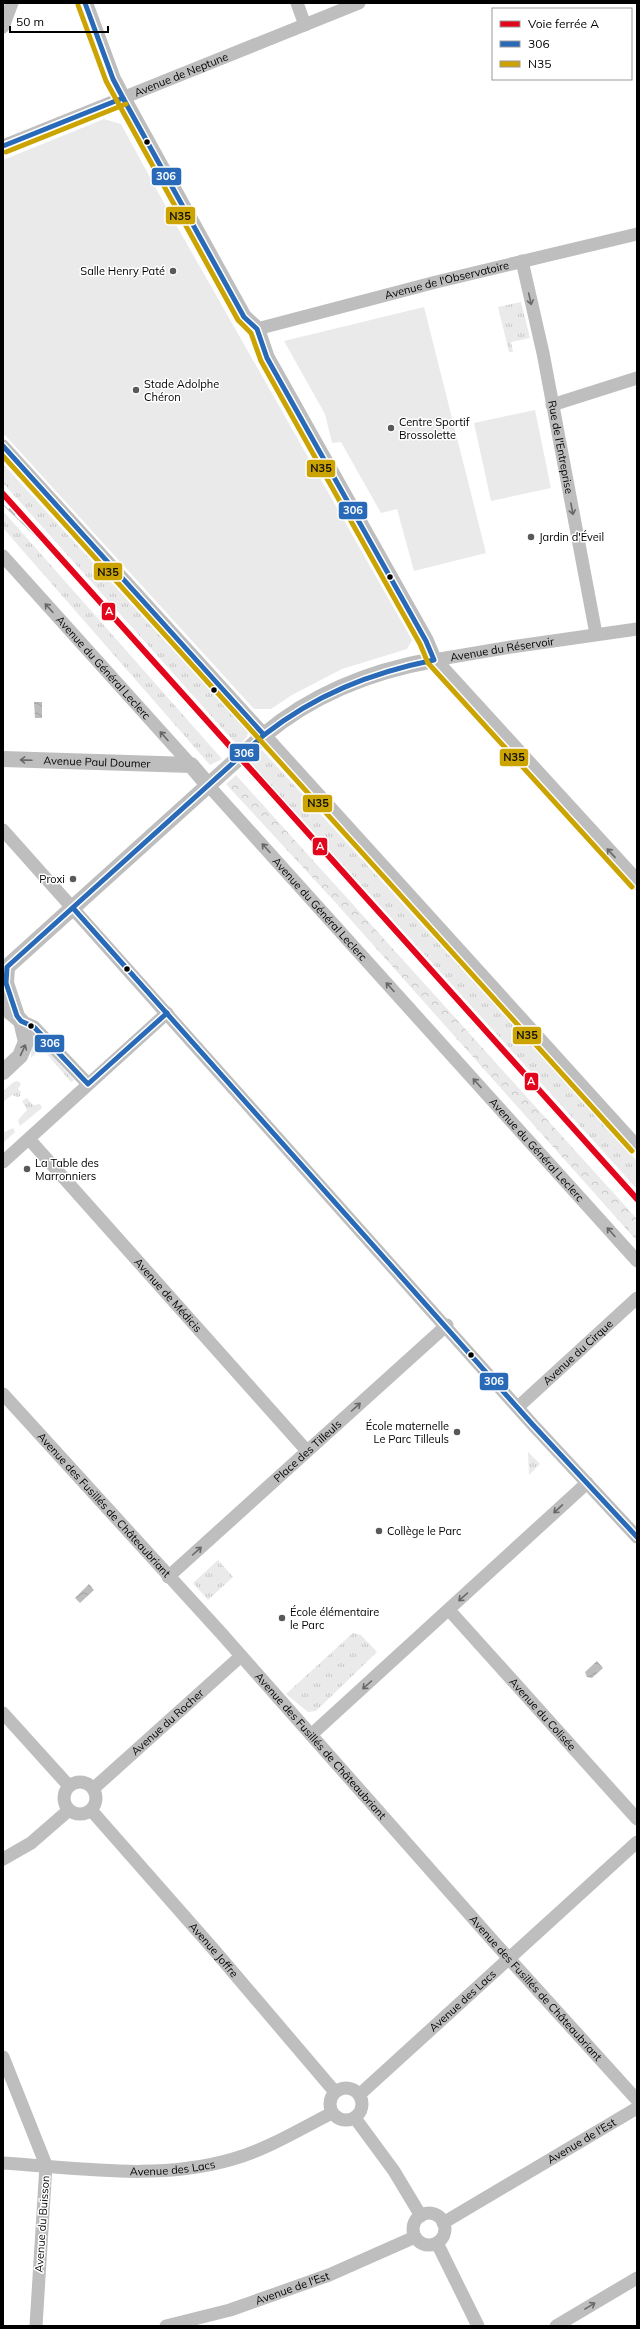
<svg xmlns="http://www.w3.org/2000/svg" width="640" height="2329" viewBox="0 0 640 2329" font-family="Mulish,sans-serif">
<defs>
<pattern id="grass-tufts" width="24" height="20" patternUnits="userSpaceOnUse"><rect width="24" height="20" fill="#eaeaea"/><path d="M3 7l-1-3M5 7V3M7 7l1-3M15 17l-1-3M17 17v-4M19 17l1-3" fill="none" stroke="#c7c7c7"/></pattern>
<pattern id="forest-crowns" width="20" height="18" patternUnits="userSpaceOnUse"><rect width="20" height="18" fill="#eaeaea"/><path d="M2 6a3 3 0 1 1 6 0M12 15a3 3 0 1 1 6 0" fill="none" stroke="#c7c7c7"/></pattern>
<pattern id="water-waves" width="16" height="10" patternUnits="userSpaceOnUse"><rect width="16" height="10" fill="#bcbcbc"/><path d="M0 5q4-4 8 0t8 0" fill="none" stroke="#a0a0a0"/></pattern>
</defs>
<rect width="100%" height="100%" fill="#fff"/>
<g fill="url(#grass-tufts)">
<path d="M 521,302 L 530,338 L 511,342 L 513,352 L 509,352 L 498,307 Z"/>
<path d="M 3,464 L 248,732 L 247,737 L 238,746 L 3,483 Z"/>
<path d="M 3,511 L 222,759 L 210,765 L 3,528 Z"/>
<path d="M 262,750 L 637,1161 L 637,1189 L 250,762 Z"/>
<path d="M 32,1034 L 38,1040 L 36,1043 L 36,1053 L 31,1058 Z"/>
<path d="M 48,1051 L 74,1080 L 71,1082 L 46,1053 Z"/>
<path d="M 18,1081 L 21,1084 L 18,1089 L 21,1092 L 20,1096 L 18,1097 L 12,1095 L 3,1102 L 3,1091 L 14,1082 Z"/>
<path d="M 27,1098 L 33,1105 L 40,1104 L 42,1108 L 20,1126 L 18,1120 L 27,1110 L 22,1101 Z"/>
<path d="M 13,1128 L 15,1132 L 3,1143 L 3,1133 Z"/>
<path d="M 528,1452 L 540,1464 L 529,1475 Z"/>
<path d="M 218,1560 L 233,1577 L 208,1600 L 193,1583 Z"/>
<path d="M 353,1633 L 361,1635 L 377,1652 L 316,1711 L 308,1712 L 286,1694 Z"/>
</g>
<path fill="url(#forest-crowns)" d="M 236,775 L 637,1219 L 637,1241 L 334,901 L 226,784 Z"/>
<g fill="#eaeaea">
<path d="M 104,119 L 121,124 L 170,214 L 412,640 L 407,649 L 342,669 L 292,695 L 271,709 L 254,709 L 3,433 L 3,160 Z"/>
<path d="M 424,307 L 486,553 L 414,571 L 397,509 L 381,513 L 341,442 L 332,443 L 325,414 L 284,341 Z"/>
<path d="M 535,410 L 551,488 L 491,501 L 474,423 Z"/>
</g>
<g fill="url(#water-waves)">
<path d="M 34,702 L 42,702 L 42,718 L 35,718 Z"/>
<path d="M 89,1584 L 94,1590 L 80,1603 L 75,1598 Z"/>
<path d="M 597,1661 L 603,1668 L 592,1678 L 587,1677 L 585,1672 Z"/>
</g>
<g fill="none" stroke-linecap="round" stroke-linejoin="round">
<g stroke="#bebebe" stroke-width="13">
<path d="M 297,3 L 305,25"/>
<path d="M 3,27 L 12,3"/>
<path id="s1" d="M 3,146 L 359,3"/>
<path id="s2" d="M 522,261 L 543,353 L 596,634"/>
<path id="s3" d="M 257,329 L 436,282 L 637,234"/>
<path d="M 552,405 L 637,378"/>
<path d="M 3,446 L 637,1146"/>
<path id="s4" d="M 3,556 L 191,765"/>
<path id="s5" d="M 434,660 L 511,647 L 637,629"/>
<path id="s6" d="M 208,785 L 637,1261"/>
<path d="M 3,830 L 533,1425 L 637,1537"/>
<path d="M 21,1021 L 34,1027 L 88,1084"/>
<path id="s7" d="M 29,1139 L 307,1451"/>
<path d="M 3,1162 L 167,1013"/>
<path id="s8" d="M 3,1394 L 221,1633 L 494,1942 L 637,2100"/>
<path id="s9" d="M 518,1407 L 637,1298"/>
<path id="s10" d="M 168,1577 L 447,1325"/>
<path id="s11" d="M 449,1610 L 637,1819"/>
<path d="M 3,1713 L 69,1786"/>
<path d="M 311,1735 L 587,1483"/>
<circle cx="80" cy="1798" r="16"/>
<path id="s12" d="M 93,1789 L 241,1656"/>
<path id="s13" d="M 91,1810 L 215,1951 L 335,2092"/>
<path d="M 3,1859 L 31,1843 L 69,1810"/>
<path d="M 3,2057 L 46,2165 L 36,2326"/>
<circle cx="346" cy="2104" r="16"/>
<path id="s14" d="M 359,2095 L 637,1842"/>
<path d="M 355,2118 L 394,2171 L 421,2216"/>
<path id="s15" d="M 3,2163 C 80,2168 158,2181 233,2159 C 268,2149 300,2129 332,2113"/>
<circle cx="429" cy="2229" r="16"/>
<path id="s16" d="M 443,2223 L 637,2108"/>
<path d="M 437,2243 L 478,2326"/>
<path id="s17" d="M 166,2326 L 230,2310 L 329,2275 L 415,2237"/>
<path d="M 556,2326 L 637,2278"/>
</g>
<g stroke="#bebebe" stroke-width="16">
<path d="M 85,3 L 113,79 L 123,98 L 244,317 L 257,329 L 267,358 L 426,641 L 434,660 L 637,882"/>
<path id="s18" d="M 3,759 L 191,765 L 208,785"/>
<path d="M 3,967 L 7,967 L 264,735 C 314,693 371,671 434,660"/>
<path d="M 7,967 L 6,983 L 17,1016"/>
<path d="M 3,1006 L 21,1021 L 26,1042 L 20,1056 L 3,1072"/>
</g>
<defs>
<path id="rail" d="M 3,502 L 67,564"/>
</defs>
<use href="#rail" stroke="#bdbdbd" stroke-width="4.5"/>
<use href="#rail" stroke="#fff" stroke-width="3" stroke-dasharray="9" stroke-linecap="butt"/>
<defs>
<g id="bus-1">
<path d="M 85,3 L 113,79 L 123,98 L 244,317 L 257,329 L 267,358 L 426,641 L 434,660 C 370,673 315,695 264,735 L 7,967 L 6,983 L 17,1016 L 21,1021 L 34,1027 L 88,1084 L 167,1013"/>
<path d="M 3,146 L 123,98"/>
<path d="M 3,446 L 264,735"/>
<path d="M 73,908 L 533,1425 L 637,1537"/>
</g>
<g id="bus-2">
<path d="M 78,5 L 106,81 L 117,101 L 238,320 L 251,333 L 261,361 L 420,644 L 428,663 L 632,887"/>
<path d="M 6,152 L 126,104"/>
<path d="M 3,456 L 632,1151"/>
</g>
</defs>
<use href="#bus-1" stroke="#fff" stroke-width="8"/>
<use href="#bus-2" stroke="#fff" stroke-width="8"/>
<use href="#bus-1" stroke="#286ab7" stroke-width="5"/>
<use href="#bus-2" stroke="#cca402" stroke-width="5"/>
<defs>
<path id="rail-1" d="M 3,494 L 637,1199"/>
</defs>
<use href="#rail-1" stroke="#fff" stroke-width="9"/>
<use href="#rail-1" stroke="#e3051c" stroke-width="6"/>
</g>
<defs><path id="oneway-shaft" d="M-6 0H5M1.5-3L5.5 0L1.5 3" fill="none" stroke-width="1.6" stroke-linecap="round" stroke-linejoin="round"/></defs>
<g stroke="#686868">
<use href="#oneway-shaft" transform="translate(530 299) rotate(77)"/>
<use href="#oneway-shaft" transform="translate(572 509) rotate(79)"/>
<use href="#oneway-shaft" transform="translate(49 608) rotate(-132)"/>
<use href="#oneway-shaft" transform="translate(164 736) rotate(-132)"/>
<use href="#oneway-shaft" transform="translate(26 760) rotate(-178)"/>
<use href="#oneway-shaft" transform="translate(266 848) rotate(-132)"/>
<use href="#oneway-shaft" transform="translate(611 853) rotate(-133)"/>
<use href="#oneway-shaft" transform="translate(390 987) rotate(-132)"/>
<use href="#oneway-shaft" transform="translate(23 1050) rotate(-65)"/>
<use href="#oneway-shaft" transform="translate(477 1083) rotate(-132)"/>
<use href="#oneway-shaft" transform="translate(611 1232) rotate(-132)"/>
<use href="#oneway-shaft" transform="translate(356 1407) rotate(-42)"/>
<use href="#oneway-shaft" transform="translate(558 1509) rotate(137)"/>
<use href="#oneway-shaft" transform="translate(197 1551) rotate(-42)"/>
<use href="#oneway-shaft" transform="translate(463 1597) rotate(138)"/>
<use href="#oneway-shaft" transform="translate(367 1685) rotate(138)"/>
<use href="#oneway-shaft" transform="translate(590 2306) rotate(-31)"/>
</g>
<g fill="#000" stroke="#fff" stroke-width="1.5">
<circle cx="147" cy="142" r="3.5"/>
<circle cx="390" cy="577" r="3.5"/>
<circle cx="214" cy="690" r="3.5"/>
<circle cx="127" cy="969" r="3.5"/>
<circle cx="31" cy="1026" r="3.5"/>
<circle cx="471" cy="1355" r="3.5"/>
</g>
<g fill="#595959" stroke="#fff" stroke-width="1.5">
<circle cx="173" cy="271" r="4"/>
<circle cx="136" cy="390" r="4"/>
<circle cx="391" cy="428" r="4"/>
<circle cx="531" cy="537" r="4"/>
<circle cx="73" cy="879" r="4"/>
<circle cx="27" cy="1169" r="4"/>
<circle cx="457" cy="1432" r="4"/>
<circle cx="379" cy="1531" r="4"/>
<circle cx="282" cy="1618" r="4"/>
</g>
<g text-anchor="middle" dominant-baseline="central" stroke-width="3" stroke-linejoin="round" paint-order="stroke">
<g font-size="11" fill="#000" stroke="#fff">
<text stroke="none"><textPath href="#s1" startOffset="192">Avenue de Neptune</textPath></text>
<text stroke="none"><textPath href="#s3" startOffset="196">Avenue de l'Observatoire</textPath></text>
<text stroke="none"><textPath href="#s2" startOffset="190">Rue de l'Entreprise</textPath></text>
<text stroke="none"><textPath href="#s5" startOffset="69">Avenue du Réservoir</textPath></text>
<text stroke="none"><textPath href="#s4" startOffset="150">Avenue du Général Leclerc</textPath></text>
<text stroke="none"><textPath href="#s18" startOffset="94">Avenue Paul Doumer</textPath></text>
<text stroke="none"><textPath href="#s6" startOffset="167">Avenue du Général Leclerc</textPath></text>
<text stroke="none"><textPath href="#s6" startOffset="491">Avenue du Général Leclerc</textPath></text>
<text stroke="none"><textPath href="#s7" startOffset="209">Avenue de Médicis</textPath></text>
<text stroke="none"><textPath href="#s9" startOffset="81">Avenue du Cirque</textPath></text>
<text stroke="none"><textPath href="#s10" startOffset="188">Place des Tilleuls</textPath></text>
<text stroke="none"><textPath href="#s8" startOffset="150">Avenue des Fusillés de Châteaubriant</textPath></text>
<text stroke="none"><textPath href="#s11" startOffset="140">Avenue du Colisée</textPath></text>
<text stroke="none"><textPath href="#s12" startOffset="100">Avenue du Rocher</textPath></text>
<text stroke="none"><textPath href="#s8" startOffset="474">Avenue des Fusillés de Châteaubriant</textPath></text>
<text stroke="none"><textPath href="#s13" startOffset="186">Avenue Joffre</textPath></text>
<text stroke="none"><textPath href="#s8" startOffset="798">Avenue des Fusillés de Châteaubriant</textPath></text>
<text stroke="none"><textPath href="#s14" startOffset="140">Avenue des Lacs</textPath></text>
<text stroke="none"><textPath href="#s16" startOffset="161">Avenue de l'Est</textPath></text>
<text stroke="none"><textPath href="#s15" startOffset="170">Avenue des Lacs</textPath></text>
<text transform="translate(42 2224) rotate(-86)">Avenue du Buisson</text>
<text stroke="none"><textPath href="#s17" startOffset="132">Avenue de l'Est</textPath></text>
</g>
<g font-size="11" fill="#000" stroke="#fff" text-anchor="start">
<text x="165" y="271" text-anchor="end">Salle Henry Paté</text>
<text x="144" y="384">Stade Adolphe<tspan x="144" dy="13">Chéron</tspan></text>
<text x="399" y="422">Centre Sportif<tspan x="399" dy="13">Brossolette</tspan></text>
<text x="539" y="537">Jardin d'Éveil</text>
<text x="65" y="879" text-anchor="end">Proxi</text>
<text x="35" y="1163">La Table des<tspan x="35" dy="13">Marronniers</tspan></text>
<text x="449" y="1426" text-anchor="end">École maternelle<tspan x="449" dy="13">Le Parc Tilleuls</tspan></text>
<text x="387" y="1531">Collège le Parc</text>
<text x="290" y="1612">École élémentaire<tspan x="290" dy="13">le Parc</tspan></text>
</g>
</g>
<g stroke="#fff" stroke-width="1.5">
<rect x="151" y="167" width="31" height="19" rx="4" fill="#286ab7"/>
<rect x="165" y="206" width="31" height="19" rx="4" fill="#cca402"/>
<rect x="306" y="459" width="30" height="19" rx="4" fill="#cca402"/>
<rect x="338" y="501" width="30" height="19" rx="4" fill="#286ab7"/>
<rect x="93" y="562" width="30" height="19" rx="4" fill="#cca402"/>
<rect x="101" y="602" width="15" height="19" rx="4" fill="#e3051c"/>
<rect x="229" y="743" width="31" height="19" rx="4" fill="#286ab7"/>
<rect x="499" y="748" width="30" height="19" rx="4" fill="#cca402"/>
<rect x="302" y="794" width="31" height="19" rx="4" fill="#cca402"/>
<rect x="312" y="837" width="16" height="19" rx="4" fill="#e3051c"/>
<rect x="512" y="1026" width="30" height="19" rx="4" fill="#cca402"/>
<rect x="34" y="1034" width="31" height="19" rx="4" fill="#286ab7"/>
<rect x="524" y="1072" width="15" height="19" rx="4" fill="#e3051c"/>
<rect x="479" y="1372" width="30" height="19" rx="4" fill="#286ab7"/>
</g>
<g font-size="11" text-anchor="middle" font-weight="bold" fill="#fff">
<text x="166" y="180">306</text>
<text x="353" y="514">306</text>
<text x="109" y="615">A</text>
<text x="244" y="757">306</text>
<text x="320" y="850">A</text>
<text x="50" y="1047">306</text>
<text x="531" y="1085">A</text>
<text x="494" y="1385">306</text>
</g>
<g font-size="11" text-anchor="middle" font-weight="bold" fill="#111">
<text x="180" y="220">N35</text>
<text x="321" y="472">N35</text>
<text x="108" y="576">N35</text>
<text x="514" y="761">N35</text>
<text x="318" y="807">N35</text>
<text x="527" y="1039">N35</text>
</g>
<rect width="640" height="2329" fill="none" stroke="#000000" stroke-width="8"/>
<rect x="492" y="8" width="140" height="72" fill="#ffffff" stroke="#999999"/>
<rect x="500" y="21" width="20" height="6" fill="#e3051c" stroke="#999999"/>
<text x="528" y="28" font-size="12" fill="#000000">Voie ferrée A</text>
<rect x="500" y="41" width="20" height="6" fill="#286ab7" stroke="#999999"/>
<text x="528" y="48" font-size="12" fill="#000000">306</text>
<rect x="500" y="61" width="20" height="6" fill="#cca402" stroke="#999999"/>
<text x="528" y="68" font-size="12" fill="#000000">N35</text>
<path d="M10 26v6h98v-6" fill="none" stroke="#000000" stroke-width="2"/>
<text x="16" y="26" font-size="12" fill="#000000" stroke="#ffffff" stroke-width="3" paint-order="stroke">50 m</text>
</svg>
